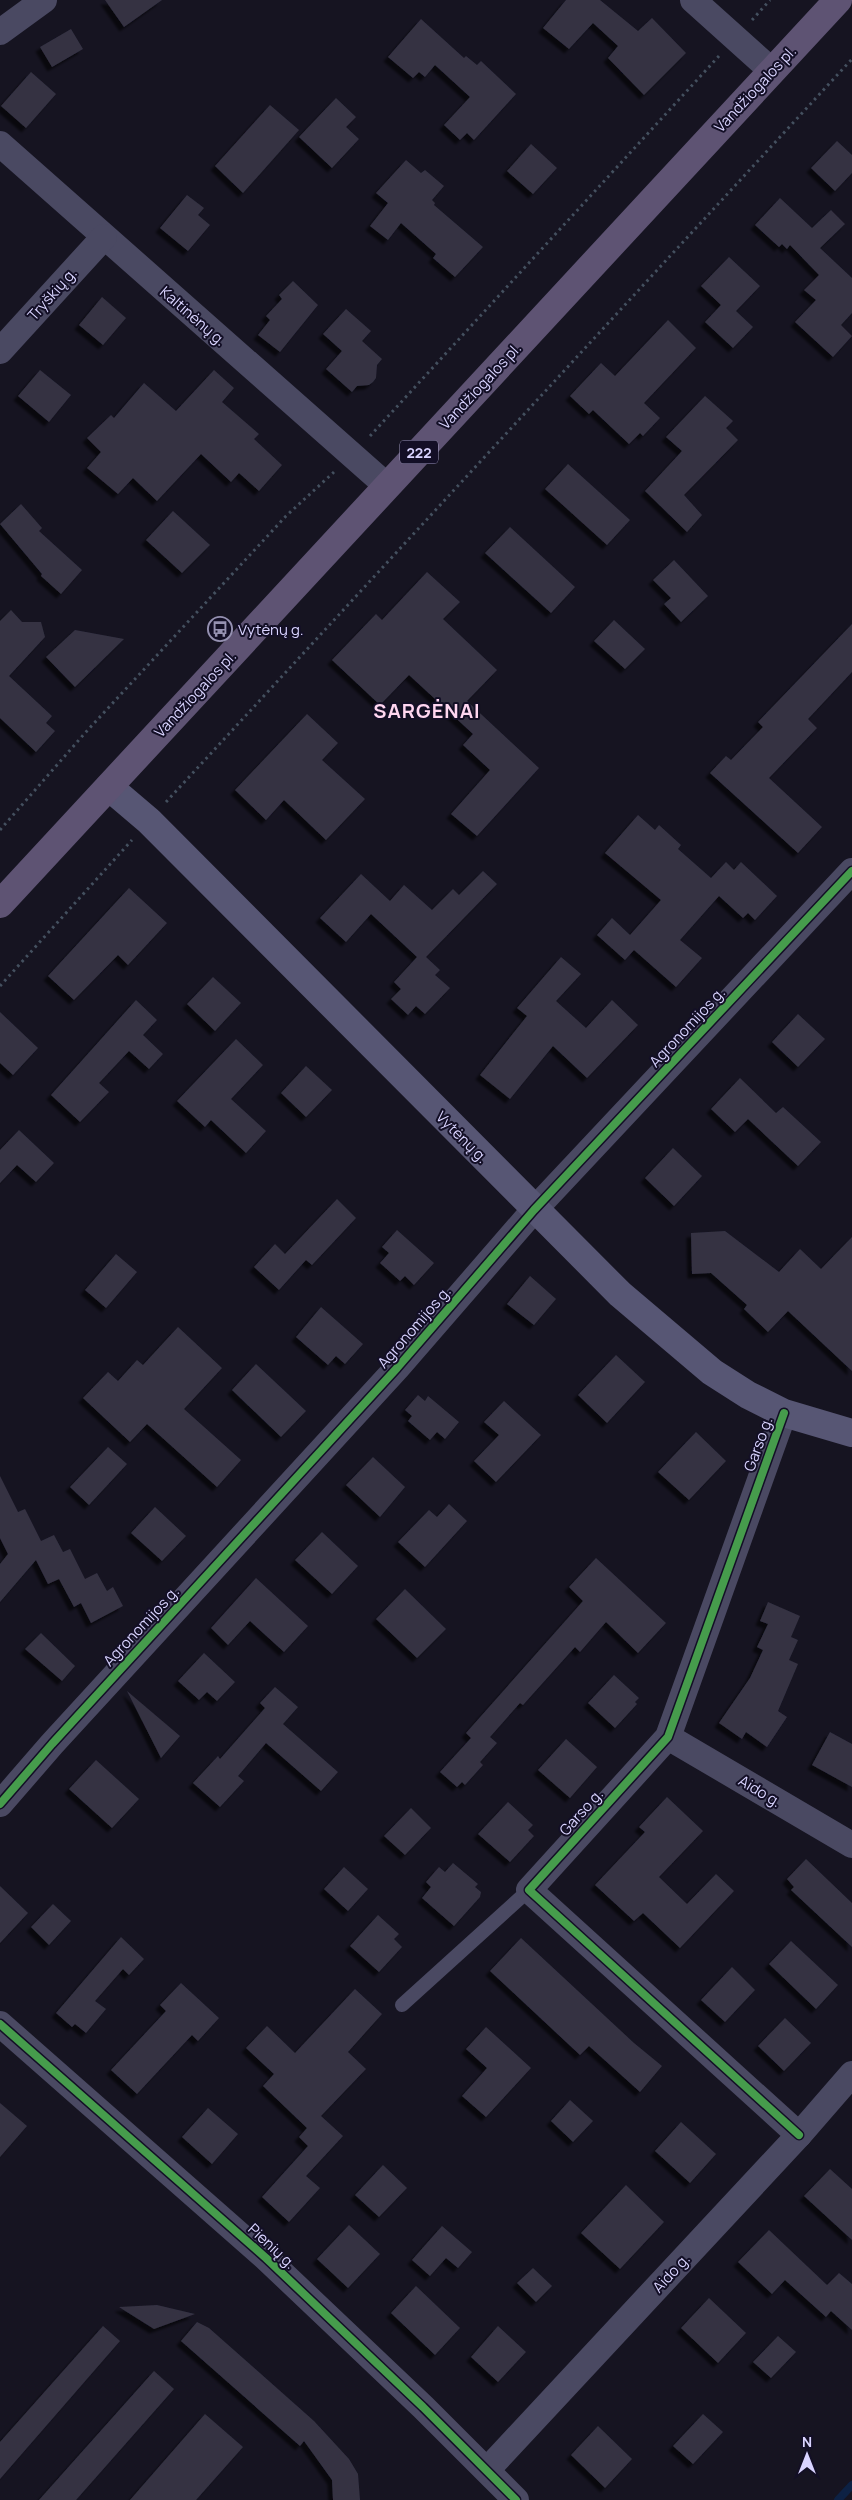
<svg xmlns="http://www.w3.org/2000/svg" width="852" height="2500" viewBox="0 0 852 2500" font-family="Manrope,sans-serif">
<defs>
<filter id="shadow"><feDropShadow dx="-4.5" dy="4.5" stdDeviation="1" flood-color="#0009"/></filter>
</defs>
<rect width="100%" height="100%" fill="#161421"/>
<g fill="none" stroke-linecap="round" stroke-linejoin="round">
<path stroke="#0d2144" stroke-width="8" d="M 838,2500 L 852,2485"/>
</g>
<g fill="#343243" filter="url(#shadow)">
<path d="M 105,0 L 162,0 L 124,27 Z"/>
<path d="M 566,0 L 600,0 L 638,31 L 652,18 L 686,53 L 644,95 L 608,58 L 618,46 L 593,23 L 569,49 L 543,28 Z"/>
<path d="M 421,19 L 464,58 L 466,56 L 477,65 L 481,61 L 516,94 L 474,140 L 467,133 L 460,140 L 444,125 L 470,97 L 435,65 L 425,77 L 419,72 L 413,78 L 388,57 Z"/>
<path d="M 71,29 L 83,49 L 52,67 L 40,47 Z"/>
<path d="M 31,72 L 56,94 L 26,128 L 1,106 Z"/>
<path d="M 336,98 L 356,117 L 346,127 L 359,139 L 332,168 L 299,137 Z"/>
<path d="M 270,105 L 299,130 L 243,193 L 215,166 Z"/>
<path d="M 837,141 L 852,155 L 852,173 L 835,191 L 811,168 Z"/>
<path d="M 531,144 L 557,168 L 533,194 L 507,171 Z"/>
<path d="M 406,160 L 421,173 L 425,170 L 444,186 L 432,200 L 435,203 L 434,205 L 483,247 L 455,277 L 433,258 L 436,254 L 401,223 L 388,240 L 370,226 L 388,203 L 376,193 Z"/>
<path d="M 187,195 L 204,208 L 198,215 L 210,225 L 188,251 L 160,228 Z"/>
<path d="M 780,198 L 812,228 L 831,210 L 845,224 L 820,248 L 852,278 L 852,313 L 841,325 L 852,336 L 833,357 L 795,322 L 816,300 L 804,290 L 819,275 L 790,245 L 787,249 L 782,244 L 779,247 L 755,225 Z"/>
<path d="M 729,257 L 760,286 L 736,311 L 753,327 L 733,348 L 705,322 L 721,305 L 701,286 Z"/>
<path d="M 293,281 L 318,305 L 280,352 L 258,335 L 270,320 L 266,316 L 282,299 L 279,295 Z"/>
<path d="M 102,297 L 126,318 L 103,345 L 79,325 Z"/>
<path d="M 346,309 L 371,331 L 362,341 L 382,359 L 377,365 L 376,378 L 373,382 L 369,385 L 357,386 L 352,392 L 326,369 L 342,351 L 323,334 Z"/>
<path d="M 668,320 L 696,348 L 644,403 L 660,418 L 643,436 L 640,433 L 629,444 L 593,410 L 589,414 L 570,396 L 601,363 L 615,376 Z"/>
<path d="M 40,370 L 71,395 L 49,422 L 18,396 Z"/>
<path d="M 214,370 L 234,388 L 222,402 L 259,434 L 254,439 L 282,465 L 259,491 L 239,473 L 231,482 L 201,454 L 157,501 L 133,478 L 118,494 L 87,468 L 101,452 L 87,438 L 111,415 L 114,418 L 144,383 L 176,411 Z"/>
<path d="M 705,396 L 733,421 L 726,428 L 738,440 L 684,495 L 702,515 L 687,532 L 645,491 L 682,451 L 666,437 Z"/>
<path d="M 568,464 L 630,520 L 607,545 L 545,489 Z"/>
<path d="M 21,504 L 42,528 L 39,531 L 82,570 L 61,594 L 41,576 L 42,574 L 0,524 Z"/>
<path d="M 173,511 L 210,545 L 182,573 L 146,540 Z"/>
<path d="M 510,527 L 575,587 L 551,613 L 485,553 Z"/>
<path d="M 674,560 L 708,596 L 681,622 L 664,604 L 671,598 L 653,580 Z"/>
<path d="M 427,572 L 460,602 L 443,619 L 497,670 L 467,701 L 539,768 L 477,836 L 451,814 L 490,770 L 463,745 L 473,734 L 409,675 L 380,705 L 332,660 L 376,614 L 382,620 Z"/>
<path d="M 11,610 L 22,622 L 41,622 L 45,637 L 9,676 L 52,716 L 46,723 L 55,731 L 36,752 L 0,718 L 0,621 Z"/>
<path d="M 614,620 L 645,649 L 625,669 L 594,641 Z"/>
<path d="M 852,624 L 852,672 L 808,719 L 817,728 L 769,778 L 822,827 L 798,853 L 710,773 L 726,756 L 731,760 L 763,727 L 758,722 Z"/>
<path d="M 75,630 L 124,639 L 75,687 L 46,657 Z"/>
<path d="M 307,714 L 338,743 L 322,760 L 365,799 L 326,840 L 284,800 L 266,820 L 235,790 Z"/>
<path d="M 638,815 L 655,830 L 659,825 L 681,845 L 678,849 L 711,878 L 726,862 L 734,870 L 741,862 L 777,896 L 755,920 L 748,913 L 743,918 L 719,896 L 680,940 L 702,958 L 676,987 L 634,950 L 625,960 L 597,935 L 612,918 L 630,935 L 661,900 L 605,853 Z"/>
<path d="M 483,871 L 497,884 L 426,957 L 440,970 L 435,975 L 450,988 L 425,1014 L 416,1006 L 408,1015 L 391,999 L 401,989 L 394,982 L 417,957 L 371,914 L 346,942 L 320,918 L 361,874 L 390,901 L 404,885 L 432,910 L 453,889 L 459,895 Z"/>
<path d="M 129,888 L 167,923 L 128,965 L 118,955 L 74,1000 L 48,976 Z"/>
<path d="M 561,957 L 581,974 L 556,1001 L 586,1028 L 612,1000 L 638,1025 L 587,1078 L 553,1046 L 510,1099 L 480,1075 L 527,1016 L 517,1008 Z"/>
<path d="M 213,977 L 241,1003 L 215,1031 L 187,1004 Z"/>
<path d="M 136,1000 L 157,1020 L 143,1035 L 163,1054 L 149,1069 L 129,1051 L 99,1083 L 109,1092 L 80,1122 L 51,1095 Z"/>
<path d="M 0,1012 L 38,1048 L 13,1075 L 0,1063 Z"/>
<path d="M 798,1014 L 825,1039 L 798,1067 L 772,1042 Z"/>
<path d="M 236,1039 L 263,1065 L 231,1099 L 266,1131 L 246,1153 L 211,1120 L 205,1127 L 177,1101 Z"/>
<path d="M 306,1066 L 332,1090 L 306,1117 L 281,1093 Z"/>
<path d="M 740,1078 L 776,1113 L 783,1107 L 821,1142 L 798,1166 L 748,1119 L 735,1132 L 711,1109 Z"/>
<path d="M 19,1130 L 54,1163 L 36,1182 L 17,1165 L 0,1183 L 0,1150 Z"/>
<path d="M 673,1148 L 702,1176 L 674,1206 L 645,1178 Z"/>
<path d="M 337,1199 L 356,1218 L 312,1265 L 306,1260 L 279,1290 L 254,1267 L 275,1244 L 285,1254 Z"/>
<path d="M 397,1230 L 434,1263 L 414,1285 L 405,1276 L 400,1281 L 380,1263 L 389,1253 L 382,1247 Z"/>
<path d="M 725,1231 L 779,1272 L 800,1249 L 821,1269 L 852,1237 L 852,1371 L 788,1311 L 768,1332 L 744,1309 L 747,1305 L 711,1273 L 692,1274 L 691,1233 Z"/>
<path d="M 116,1254 L 137,1272 L 106,1308 L 85,1290 Z"/>
<path d="M 530,1276 L 556,1299 L 534,1325 L 507,1304 Z"/>
<path d="M 321,1307 L 363,1344 L 345,1364 L 336,1356 L 328,1365 L 296,1337 Z"/>
<path d="M 178,1327 L 222,1368 L 184,1409 L 241,1460 L 217,1487 L 147,1424 L 130,1442 L 83,1398 L 108,1372 L 118,1381 L 137,1360 L 143,1365 Z"/>
<path d="M 616,1355 L 645,1382 L 607,1423 L 578,1395 Z"/>
<path d="M 256,1364 L 306,1411 L 281,1437 L 232,1390 Z"/>
<path d="M 418,1395 L 425,1401 L 428,1396 L 459,1422 L 445,1439 L 437,1432 L 430,1440 L 408,1421 L 412,1416 L 405,1410 Z"/>
<path d="M 504,1401 L 541,1435 L 496,1482 L 474,1461 L 499,1435 L 484,1422 Z"/>
<path d="M 696,1432 L 726,1461 L 689,1500 L 658,1472 Z"/>
<path d="M 108,1447 L 127,1464 L 89,1505 L 70,1487 Z"/>
<path d="M 373,1457 L 405,1487 L 380,1517 L 346,1485 Z"/>
<path d="M 0,1476 L 18,1512 L 25,1509 L 41,1541 L 54,1535 L 63,1552 L 70,1549 L 85,1579 L 97,1573 L 107,1591 L 113,1587 L 123,1606 L 91,1623 L 81,1603 L 74,1607 L 59,1579 L 48,1584 L 36,1560 L 0,1602 L 0,1564 L 8,1554 L 0,1538 Z"/>
<path d="M 449,1504 L 467,1521 L 425,1567 L 398,1542 L 429,1510 L 437,1517 Z"/>
<path d="M 155,1507 L 186,1536 L 162,1561 L 131,1533 Z"/>
<path d="M 322,1532 L 358,1566 L 332,1594 L 295,1560 Z"/>
<path d="M 596,1558 L 666,1623 L 638,1653 L 606,1622 L 580,1652 L 575,1647 L 523,1705 L 520,1703 L 490,1737 L 497,1743 L 480,1762 L 483,1765 L 465,1785 L 462,1782 L 457,1787 L 440,1772 L 471,1738 L 466,1733 L 583,1601 L 569,1587 Z"/>
<path d="M 256,1578 L 308,1626 L 284,1652 L 250,1621 L 228,1645 L 211,1628 Z"/>
<path d="M 405,1589 L 446,1629 L 417,1658 L 376,1619 Z"/>
<path d="M 768,1602 L 800,1616 L 791,1637 L 798,1640 L 789,1660 L 798,1664 L 778,1711 L 787,1717 L 767,1747 L 746,1732 L 742,1739 L 719,1723 L 750,1678 L 763,1650 L 757,1647 L 768,1624 L 760,1621 Z"/>
<path d="M 41,1633 L 75,1666 L 62,1681 L 25,1649 Z"/>
<path d="M 204,1653 L 235,1682 L 217,1701 L 207,1692 L 199,1700 L 178,1681 Z"/>
<path d="M 614,1675 L 639,1698 L 635,1702 L 637,1704 L 615,1728 L 588,1703 Z"/>
<path d="M 275,1687 L 298,1707 L 283,1724 L 338,1772 L 321,1791 L 266,1743 L 238,1776 L 244,1781 L 220,1807 L 193,1783 L 218,1756 L 220,1759 L 265,1708 L 260,1703 Z"/>
<path d="M 127,1691 L 180,1736 L 161,1758 Z"/>
<path d="M 830,1732 L 852,1744 L 852,1787 L 812,1765 Z"/>
<path d="M 566,1739 L 597,1767 L 570,1798 L 538,1770 Z"/>
<path d="M 96,1760 L 139,1799 L 112,1828 L 69,1789 Z"/>
<path d="M 667,1797 L 703,1831 L 659,1877 L 687,1904 L 716,1874 L 734,1891 L 680,1948 L 643,1913 L 634,1921 L 595,1885 L 645,1832 L 639,1827 Z"/>
<path d="M 508,1802 L 533,1825 L 528,1830 L 534,1836 L 510,1862 L 478,1834 Z"/>
<path d="M 411,1808 L 431,1828 L 405,1855 L 384,1836 Z"/>
<path d="M 806,1859 L 852,1903 L 852,1947 L 791,1890 L 794,1887 L 787,1879 Z"/>
<path d="M 453,1863 L 478,1884 L 475,1887 L 481,1892 L 480,1897 L 454,1926 L 422,1898 L 431,1887 L 426,1882 L 439,1867 L 445,1872 Z"/>
<path d="M 344,1867 L 368,1889 L 348,1911 L 324,1889 Z"/>
<path d="M 0,1886 L 28,1913 L 0,1943 Z"/>
<path d="M 53,1904 L 71,1921 L 49,1945 L 31,1927 Z"/>
<path d="M 378,1915 L 399,1934 L 394,1939 L 402,1947 L 379,1972 L 350,1946 Z"/>
<path d="M 121,1937 L 144,1959 L 129,1975 L 123,1969 L 95,2001 L 106,2009 L 86,2033 L 75,2024 L 72,2027 L 56,2013 Z"/>
<path d="M 521,1938 L 634,2043 L 662,2066 L 640,2092 L 589,2046 L 580,2055 L 490,1971 Z"/>
<path d="M 791,1941 L 838,1985 L 816,2009 L 769,1964 Z"/>
<path d="M 732,1967 L 755,1990 L 725,2022 L 701,2000 Z"/>
<path d="M 181,1983 L 219,2018 L 198,2041 L 192,2035 L 137,2094 L 111,2070 L 166,2011 L 160,2005 Z"/>
<path d="M 355,1989 L 382,2014 L 348,2052 L 366,2069 L 321,2116 L 343,2136 L 306,2176 L 320,2188 L 289,2222 L 262,2197 L 308,2146 L 299,2137 L 307,2128 L 263,2086 L 274,2074 L 246,2048 L 267,2026 L 295,2053 Z"/>
<path d="M 785,2018 L 811,2043 L 784,2071 L 758,2046 Z"/>
<path d="M 486,2027 L 531,2068 L 486,2117 L 462,2096 L 487,2068 L 466,2049 Z"/>
<path d="M 570,2100 L 593,2121 L 573,2142 L 551,2121 Z"/>
<path d="M 0,2103 L 27,2126 L 0,2157 Z"/>
<path d="M 208,2108 L 238,2134 L 212,2164 L 182,2137 Z"/>
<path d="M 681,2122 L 716,2154 L 690,2183 L 655,2151 Z"/>
<path d="M 383,2165 L 407,2188 L 379,2217 L 355,2195 Z"/>
<path d="M 830,2169 L 852,2189 L 852,2240 L 804,2196 Z"/>
<path d="M 626,2185 L 664,2222 L 620,2269 L 581,2233 Z"/>
<path d="M 349,2225 L 380,2254 L 348,2288 L 317,2259 Z"/>
<path d="M 442,2226 L 472,2252 L 458,2268 L 446,2258 L 430,2276 L 412,2260 Z"/>
<path d="M 769,2230 L 827,2285 L 839,2273 L 852,2284 L 852,2330 L 831,2311 L 826,2317 L 785,2280 L 772,2294 L 738,2262 Z"/>
<path d="M 533,2268 L 552,2286 L 536,2302 L 517,2283 Z"/>
<path d="M 416,2286 L 460,2328 L 435,2355 L 391,2313 Z"/>
<path d="M 709,2298 L 746,2333 L 718,2363 L 681,2328 Z"/>
<path d="M 157,2305 L 195,2314 L 154,2329 L 119,2307 Z"/>
<path d="M 197,2322 L 209,2328 L 314,2421 L 349,2459 L 358,2474 L 360,2500 L 333,2500 L 332,2480 L 304,2441 L 300,2446 L 181,2341 Z"/>
<path d="M 103,2326 L 120,2341 L 0,2479 L 0,2442 Z"/>
<path d="M 498,2326 L 526,2352 L 498,2382 L 471,2357 Z"/>
<path d="M 778,2336 L 796,2352 L 771,2378 L 753,2362 Z"/>
<path d="M 154,2371 L 174,2389 L 76,2500 L 39,2500 Z"/>
<path d="M 205,2414 L 243,2447 L 196,2500 L 130,2500 Z"/>
<path d="M 703,2414 L 723,2432 L 693,2464 L 673,2446 Z"/>
<path d="M 598,2426 L 632,2459 L 605,2488 L 571,2455 Z"/>
</g>
<g fill="none" stroke-linecap="round" stroke-linejoin="round">
<g stroke="#44505f" stroke-width="3" stroke-dasharray="2.5 4" stroke-linecap="butt">
<path d="M 752,20 L 770,0"/>
<path d="M 370,436 L 719,56"/>
<path d="M 166,802 L 852,59"/>
<path d="M 0,830 L 85,733 L 286,516 L 334,472"/>
<path d="M 0,986 L 132,840"/>
</g>
<path stroke="#4a4962" stroke-width="14" d="M 402,2005 L 529,1890"/>
<g stroke="#4a4962" stroke-width="26">
<path d="M 693,0 L 772,71"/>
<path d="M 0,32 L 44,0"/>
<path d="M 0,144 L 387,486"/>
<path d="M 0,351 L 104,237"/>
<path d="M 784,1413 L 668,1737 L 529,1890 L 799,2135"/>
<path d="M 668,1737 L 852,1845"/>
<path d="M 0,1804 L 52,1744 L 397,1368 L 534,1210 L 852,871"/>
<path d="M 0,2024 L 266,2258 L 423,2407 L 516,2500"/>
<path d="M 487,2470 L 799,2135 L 852,2074"/>
</g>
<path stroke="#575674" stroke-width="28" d="M 109,787 L 149,821 L 620,1294 L 712,1372 L 748,1395 L 784,1413 L 852,1433"/>
<path stroke="#5e5373" stroke-width="28" d="M 0,904 L 838,0"/>
<defs>
<g id="cycleway">
<path d="M 784,1413 L 668,1737 L 529,1890 L 799,2135"/>
<path d="M 0,1804 L 52,1744 L 397,1368 L 534,1210 L 852,871"/>
<path d="M 0,2024 L 266,2258 L 423,2407 L 516,2500"/>
</g>
</defs>
<use href="#cycleway" stroke="#130f26" stroke-width="11"/>
<use href="#cycleway" stroke="#469c4c" stroke-width="8"/>
</g>
<defs>
<symbol id="bus-ring" viewBox="-11 -11 22 22"><circle r="9.5" fill="#130f26" stroke="#9591b1" stroke-width="1.5"/><path d="M-5-6H5V4H4V6H2V4H-2V6H-4V4H-5ZM-3.5-4V0h7V-4ZM-3.5 1.2v1.5H-2V1.2ZM2 1.2v1.5H3.5V1.2Z" fill="#9591b1"/></symbol>
</defs>
<g fill-rule="evenodd">
<use href="#bus-ring" x="206" y="615" width="28" height="28"/>
</g>
<g text-anchor="middle" dominant-baseline="central" stroke-width="4" stroke-linejoin="round" paint-order="stroke">
<rect fill="#130f26" stroke="#9e99be" stroke-width="1" x="400" y="440.5" width="38" height="23" rx="4"/>
<g font-size="14" font-weight="bold" fill="#d9d4ff">
<text x="419" y="452">222</text>
</g>
<g font-size="15" fill="#d9d4ff" stroke="#130f26">
<text transform="translate(755 89) rotate(-47)">Vandžiogalos pl.</text>
<text transform="translate(52 294) rotate(-48)">Tryškių g.</text>
<text transform="translate(193 316) rotate(41)">Kaltinėnų g.</text>
<text transform="translate(480 386) rotate(-47)">Vandžiogalos pl.</text>
<text transform="translate(195 694) rotate(-47)">Vandžiogalos pl.</text>
<text transform="translate(687 1027) rotate(-47)">Agronomijos g.</text>
<text transform="translate(462 1137) rotate(45)">Vytėnų g.</text>
<text transform="translate(414 1327) rotate(-49)">Agronomijos g.</text>
<text transform="translate(758 1444) rotate(-70)">Garso g.</text>
<text transform="translate(141 1626) rotate(-47)">Agronomijos g.</text>
<text transform="translate(760 1791) rotate(31)">Aido g.</text>
<text transform="translate(581 1812) rotate(-48)">Garso g.</text>
<text transform="translate(272 2246) rotate(43)">Pienių g.</text>
<text transform="translate(671 2273) rotate(-47)">Aido g.</text>
</g>
<g font-size="15" fill="#d9d4ff" stroke="#130f26" text-anchor="start">
<text x="238" y="629">Vytėnų g.</text>
</g>
<g font-size="20" font-weight="bold" letter-spacing="1" fill="#ffd6f0" stroke="#130f26">
<text x="427" y="710">SARGĖNAI</text>
</g>
</g>
<g transform="translate(807 2455)" stroke="#130f26" stroke-width="4" paint-order="stroke">
<path d="M0-4L9 19L0 12L-9 19Z" fill="#d9d4ff"/>
<text y="-8" font-size="14" font-weight="bold" text-anchor="middle" fill="#d9d4ff">N</text>
</g>
</svg>
